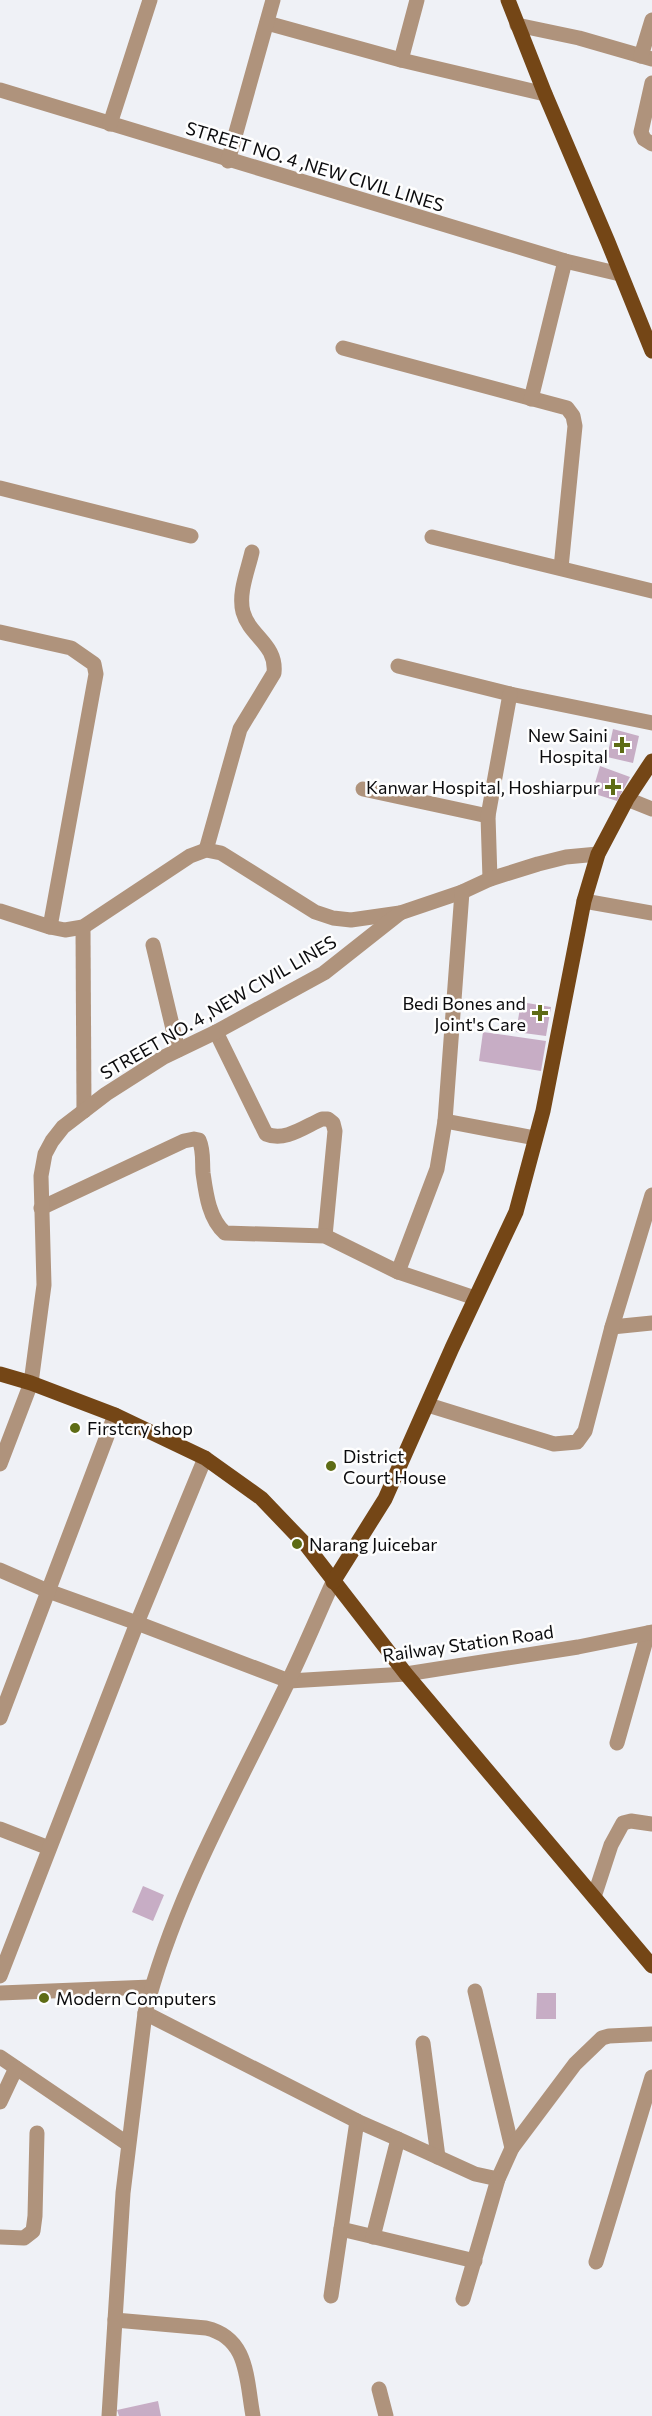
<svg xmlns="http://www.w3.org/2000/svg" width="652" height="2416" viewBox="0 0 652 2416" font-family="Commissioner,sans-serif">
<rect width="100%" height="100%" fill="#eff1f6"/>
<g fill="#c7adc5">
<path d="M 613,729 L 639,736 L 633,763 L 607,757 Z"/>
<path d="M 600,766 L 630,777 L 617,801 L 592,793 Z"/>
<path d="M 521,1002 L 551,1007 L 546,1036 L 516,1032 Z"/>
<path d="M 483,1032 L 546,1041 L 541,1071 L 479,1061 Z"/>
<path d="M 143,1886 L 164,1895 L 153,1921 L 132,1912 Z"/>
<path d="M 537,1993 L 556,1993 L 556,2019 L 536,2019 Z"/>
<path d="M 158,2401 L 161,2416 L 119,2416 L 117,2410 Z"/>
</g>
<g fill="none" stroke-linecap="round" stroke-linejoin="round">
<g stroke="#af937c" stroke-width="15">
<path d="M 267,23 L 401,60 L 545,94"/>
<path d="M 517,25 L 579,38 L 652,59"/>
<path d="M 641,56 L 652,20"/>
<path d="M 401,60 L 417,0"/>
<path d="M 652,83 L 641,132 L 644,139 L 652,144"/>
<path d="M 0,90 L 565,261 L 620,274"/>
<path d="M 110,124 L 150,0"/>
<path d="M 228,161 L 273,0"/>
<path d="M 343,348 L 567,408 L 573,416 L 575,426 L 561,568"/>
<path d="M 531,399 L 565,261"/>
<path d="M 0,488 L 191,536"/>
<path d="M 432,537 L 652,591"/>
<path d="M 0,632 L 71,648 L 94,664 L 96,674 L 50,927"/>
<path d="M 398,666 L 510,694 L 652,723"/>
<path d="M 363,789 L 488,816"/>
<path d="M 627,799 L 652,809"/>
<path d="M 206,850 L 240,729 L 274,673 C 277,644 250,637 243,612 C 238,593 248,570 252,552"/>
<path d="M 490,879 L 488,816 L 510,694"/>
<path d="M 584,901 L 652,913"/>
<path d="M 0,911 L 50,927 L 65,930 L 83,927 L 190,856 L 206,850 L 221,853 L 315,912 L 333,918 L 351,920 L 400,913 L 462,892 L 490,879 L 538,864 L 566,857 L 598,854"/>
<path d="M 83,927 L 84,1111"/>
<path d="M 153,945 L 178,1050"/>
<path d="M 216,1032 L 266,1134 C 285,1142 304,1127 322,1119 L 328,1119 L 333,1123 L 335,1131 L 325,1236"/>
<path d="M 445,1121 L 535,1138"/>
<path d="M 41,1208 L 184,1141 L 194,1139 L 199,1140 C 204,1151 202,1162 203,1173 C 206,1194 209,1219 225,1233 L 325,1236 L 398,1272 L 475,1298"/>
<path d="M 398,1272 L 437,1169 L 445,1121 L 462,892"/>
<path d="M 612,1327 L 652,1323"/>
<path d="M 428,1405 L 554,1444 L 577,1442 L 585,1431 L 612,1327 L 652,1195"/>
<path d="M 0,1464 L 31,1383 L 44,1285 L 41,1176 L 45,1154 L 52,1141 L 63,1127 L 106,1094 L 164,1057 L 216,1032 L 324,973 L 400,913"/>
<path d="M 0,1570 L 48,1591 L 137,1623 L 205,1458"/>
<path d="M 0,1718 L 115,1415"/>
<path d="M 617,1743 L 648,1633"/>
<path d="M 0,1829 L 49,1848"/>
<path d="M 594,1897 L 611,1845 L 623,1823 L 631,1821 L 652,1824"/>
<path d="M 0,1976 L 137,1623 L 289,1681 L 406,1674 L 578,1647 L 652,1632"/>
<path d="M 475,1991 L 512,2148"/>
<path d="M 0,1993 L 151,1987"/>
<path d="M 145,2013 L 357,2121 L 398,2139"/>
<path d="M 423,2043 L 438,2157"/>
<path d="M 0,2057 L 128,2144"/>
<path d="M 0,2102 L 16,2068"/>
<path d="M 341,2229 L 475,2261"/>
<path d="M 0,2237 L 24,2238 L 33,2231 L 35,2216 L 37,2133"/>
<path d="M 373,2237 L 398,2139 L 475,2174 L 498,2179"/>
<path d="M 596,2262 L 652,2077"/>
<path d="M 331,2296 L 357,2121"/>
<path d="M 463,2299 L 498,2179 L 512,2148 L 575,2064 L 602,2038 L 609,2036 L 652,2034"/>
<path d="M 115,2320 L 206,2328 C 249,2338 246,2379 253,2416"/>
<path d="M 379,2389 L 386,2416"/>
<path d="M 109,2416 L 123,2193 L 145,2013 C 175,1895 236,1791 288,1682 C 304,1649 318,1615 333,1582"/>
</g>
<g stroke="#744616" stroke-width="15">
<path d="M 508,0 L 545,94 L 608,242 L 652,351"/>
<path d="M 0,1374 L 31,1383 L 115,1415 L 205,1458 L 261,1498 L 306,1545 L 406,1674 L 652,1966"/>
<path d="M 333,1582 L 385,1499 L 452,1348 L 516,1212 L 543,1111 L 584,901 L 598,854 L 627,799 L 652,761"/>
</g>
</g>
<g fill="#5e6c15" stroke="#fefefe" stroke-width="2">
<path d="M619 736h6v6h6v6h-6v6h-6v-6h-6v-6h6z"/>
<path d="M610 778h6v6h6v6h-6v6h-6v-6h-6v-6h6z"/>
<path d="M537 1004h6v6h6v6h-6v6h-6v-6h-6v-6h6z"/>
<circle cx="75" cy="1428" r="6"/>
<circle cx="331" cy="1466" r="6"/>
<circle cx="297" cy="1544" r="6"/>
<circle cx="44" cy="1998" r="6"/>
</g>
<g text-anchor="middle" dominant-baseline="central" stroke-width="5" stroke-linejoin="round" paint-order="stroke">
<g font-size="18" fill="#0b0b0d" stroke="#fefefe">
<text transform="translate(315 166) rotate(17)">STREET NO. 4 ,NEW CIVIL LINES</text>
<text transform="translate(218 1007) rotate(-30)">STREET NO. 4 ,NEW CIVIL LINES</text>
<text transform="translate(468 1643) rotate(-8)">Railway Station Road</text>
</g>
<g font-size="18" fill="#0b0b0d" stroke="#fefefe" text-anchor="start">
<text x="608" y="735" text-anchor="end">New Saini<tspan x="608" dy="21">Hospital</tspan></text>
<text x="600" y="787" text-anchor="end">Kanwar Hospital, Hoshiarpur</text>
<text x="526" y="1003" text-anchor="end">Bedi Bones and<tspan x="526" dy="21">Joint's Care</tspan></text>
<text x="87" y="1428">Firstcry shop</text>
<text x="343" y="1456">District<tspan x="343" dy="21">Court House</tspan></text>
<text x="309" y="1544">Narang Juicebar</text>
<text x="56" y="1998">Modern Computers</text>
</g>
</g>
</svg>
